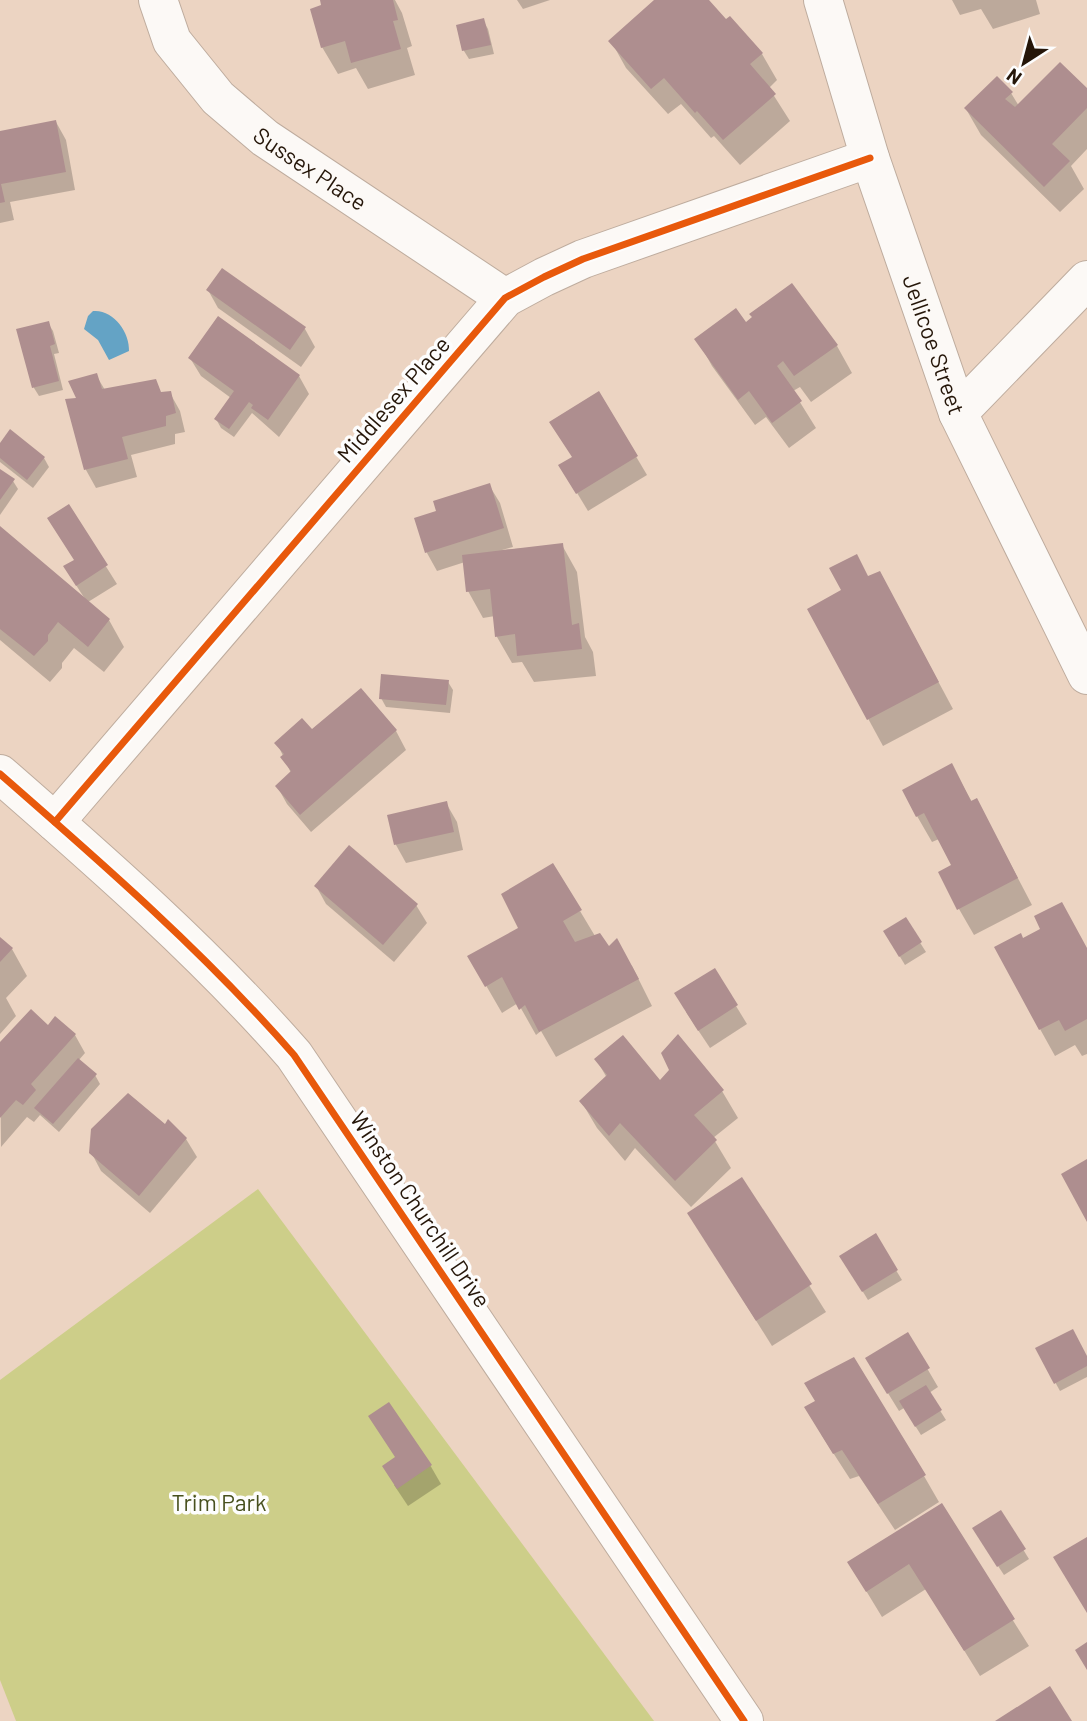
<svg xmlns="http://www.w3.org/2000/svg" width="1087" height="1721" viewBox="0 0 1087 1721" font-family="Barlow,sans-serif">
<rect width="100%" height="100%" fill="#ecd4c2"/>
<path fill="#cdce89" d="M 258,1189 L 654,1721 L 16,1721 L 0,1680 L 0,1380 Z"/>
<path fill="#64a3c5" d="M 93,311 C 113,309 130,332 129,351 L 109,360 L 98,340 L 84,329 L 88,316 Z"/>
<g fill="#0003">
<path d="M 322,0 L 395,0 L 402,13 L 412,46 L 407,48 L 415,75 L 368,89 L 356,68 L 338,74 L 322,47 L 324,7 Z"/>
<path d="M 517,0 L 550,0 L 523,9 Z"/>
<path d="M 657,0 L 707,0 L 726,22 L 762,54 L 777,80 L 769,88 L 790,121 L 740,165 L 714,136 L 711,138 L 681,104 L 668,114 L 626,68 L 611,41 Z"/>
<path d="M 952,0 L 1036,0 L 1040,14 L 993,29 L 981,9 L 960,15 Z"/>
<path d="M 483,20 L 488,29 L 494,54 L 469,59 L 464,51 L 458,26 Z"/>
<path d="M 1087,91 L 1087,149 L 1071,166 L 1084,189 L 1060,212 L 981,135 L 966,109 L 1011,93 L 1019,106 Z"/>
<path d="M 56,122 L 66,140 L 75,190 L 10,202 L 14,220 L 0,223 L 0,132 Z"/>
<path d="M 792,285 L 837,346 L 852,373 L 811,402 L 800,387 L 793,391 L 816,428 L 789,448 L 766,417 L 755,425 L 712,366 L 697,339 L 746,324 Z"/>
<path d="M 208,290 L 305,329 L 315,347 L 301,367 L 218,308 Z"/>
<path d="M 48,323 L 53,331 L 59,353 L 54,354 L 63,390 L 39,396 L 34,388 L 19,330 Z"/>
<path d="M 190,358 L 299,376 L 309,394 L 279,437 L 252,413 L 234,437 L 221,428 L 216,419 L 231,398 L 201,376 Z"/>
<path d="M 96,375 L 105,390 L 170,393 L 180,411 L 185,432 L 175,434 L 175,444 L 131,455 L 137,477 L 96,488 L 86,470 L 68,401 L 78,400 Z"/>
<path d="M 599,394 L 647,475 L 588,511 L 571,483 L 573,458 Z"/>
<path d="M 11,432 L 44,458 L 49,467 L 33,488 L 0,462 L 0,445 Z"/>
<path d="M 0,471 L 13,481 L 18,489 L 0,515 Z"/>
<path d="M 489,485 L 500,503 L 513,547 L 502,550 L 562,545 L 577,572 L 585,637 L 593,652 L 596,676 L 534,682 L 522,662 L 512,663 L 497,637 L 495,616 L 483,618 L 468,591 L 465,562 L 437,571 L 427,553 L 416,519 L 438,512 Z"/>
<path d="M 68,506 L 117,584 L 88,602 L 109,620 L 124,647 L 104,672 L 74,648 L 62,663 L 62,668 L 50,682 L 0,640 L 0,528 L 85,599 L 76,585 L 76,561 Z"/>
<path d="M 869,578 L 894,599 L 953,709 L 883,746 L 809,610 Z"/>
<path d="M 448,682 L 453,690 L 450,713 L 386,707 L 381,698 Z"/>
<path d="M 360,690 L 396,731 L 406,750 L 311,832 L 287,804 L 277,786 L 291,773 L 277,743 L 312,732 Z"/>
<path d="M 952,766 L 972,802 L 991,827 L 1032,905 L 974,935 L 959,909 L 953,866 L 939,839 L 932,842 L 917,816 Z"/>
<path d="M 446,803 L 457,822 L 463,850 L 406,863 L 396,845 L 389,816 Z"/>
<path d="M 316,886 L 416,905 L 427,923 L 394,962 L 326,904 Z"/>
<path d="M 580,911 L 595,936 L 632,966 L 652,1006 L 556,1057 L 541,1031 L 536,1035 L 518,1003 L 502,1013 L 469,956 Z"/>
<path d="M 905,919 L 926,952 L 905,965 L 885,932 Z"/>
<path d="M 0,940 L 12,949 L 27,976 L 6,998 L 16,1016 L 0,1034 Z"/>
<path d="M 1023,940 L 1087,949 L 1087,1054 L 1082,1056 L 1075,1045 L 1055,1056 L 1040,1029 L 997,947 Z"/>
<path d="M 714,970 L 747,1024 L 710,1048 L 686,1012 Z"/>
<path d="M 48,1027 L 75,1035 L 85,1053 L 78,1061 L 95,1075 L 100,1084 L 59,1132 L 40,1115 L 34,1122 L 27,1117 L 1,1147 L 0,1044 Z"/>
<path d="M 596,1059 L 660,1083 L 722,1091 L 738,1118 L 713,1138 L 731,1168 L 691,1207 L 635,1148 L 625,1161 L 597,1128 L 581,1101 L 607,1078 Z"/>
<path d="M 165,1126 L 186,1139 L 197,1157 L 150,1213 L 101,1171 L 91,1152 Z"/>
<path d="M 742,1179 L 826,1312 L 772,1346 L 689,1214 Z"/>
<path d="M 875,1236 L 902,1280 L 868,1300 L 841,1256 Z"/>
<path d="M 907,1334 L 938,1387 L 929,1393 L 946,1420 L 921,1435 L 904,1408 L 899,1411 L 878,1377 Z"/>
<path d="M 1037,1349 L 1087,1358 L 1087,1377 L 1060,1391 Z"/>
<path d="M 821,1434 L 924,1476 L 939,1502 L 895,1530 L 859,1476 L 850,1479 Z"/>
<path d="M 430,1465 L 441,1484 L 408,1506 L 394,1485 Z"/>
<path d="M 941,1505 L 1029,1646 L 980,1676 L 926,1589 L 882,1617 L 865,1589 Z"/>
<path d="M 1000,1512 L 1029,1559 L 1004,1575 L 979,1537 Z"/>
</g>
<g fill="#ae8e8f">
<path d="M 320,0 L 393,0 L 398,20 L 393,21 L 401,49 L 351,63 L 345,41 L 321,48 L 310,9 L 321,5 Z"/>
<path d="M 654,0 L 709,0 L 726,19 L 730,16 L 763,53 L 750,64 L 776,94 L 723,140 L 697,111 L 695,113 L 664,78 L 651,89 L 608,41 Z"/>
<path d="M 484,18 L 491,45 L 462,51 L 456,25 Z"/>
<path d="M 1060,62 L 1087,88 L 1087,108 L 1052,144 L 1070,161 L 1044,187 L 964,108 L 997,76 L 1013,92 L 1005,99 L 1015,107 Z"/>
<path d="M 56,120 L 66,172 L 1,184 L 5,202 L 0,203 L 0,131 Z"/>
<path d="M 222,268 L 306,327 L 290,350 L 206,290 Z"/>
<path d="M 792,283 L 838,345 L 794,376 L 783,361 L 777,366 L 802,401 L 772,423 L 749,391 L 738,400 L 694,339 L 736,308 L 746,322 L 752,317 L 749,314 Z"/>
<path d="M 218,316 L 300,375 L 268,420 L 251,408 L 253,405 L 249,402 L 229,429 L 214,419 L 234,391 L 188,358 Z"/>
<path d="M 49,321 L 55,344 L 50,346 L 59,381 L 32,388 L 16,329 Z"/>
<path d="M 97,373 L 102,389 L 156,379 L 161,392 L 171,391 L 176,413 L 166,416 L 166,426 L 122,437 L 128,459 L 84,470 L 65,399 L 76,398 L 68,381 Z"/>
<path d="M 599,391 L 638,456 L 576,494 L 558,465 L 572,457 L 549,422 Z"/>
<path d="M 10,429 L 45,457 L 27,480 L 0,458 L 0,443 Z"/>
<path d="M 0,469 L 15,479 L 0,500 Z"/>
<path d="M 490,483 L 504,528 L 425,553 L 414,518 L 436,511 L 433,501 Z"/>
<path d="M 69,504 L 108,565 L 76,586 L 63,566 L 74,560 L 47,518 Z"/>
<path d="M 0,526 L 110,619 L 88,647 L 58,622 L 48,635 L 48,641 L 34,656 L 0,629 Z"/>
<path d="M 563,543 L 572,625 L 579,623 L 582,649 L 517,656 L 515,634 L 495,637 L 490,589 L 466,592 L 462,555 Z"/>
<path d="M 857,554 L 868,576 L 880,571 L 939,682 L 867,720 L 807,609 L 841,590 L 829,568 Z"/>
<path d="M 381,674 L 449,680 L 446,705 L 379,699 Z"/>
<path d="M 361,688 L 397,730 L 300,815 L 275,786 L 291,771 L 280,757 L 284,754 L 274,743 L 302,718 L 312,729 Z"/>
<path d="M 952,763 L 971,801 L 977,798 L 1018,878 L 957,910 L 938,872 L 951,865 L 924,813 L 916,817 L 902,790 Z"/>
<path d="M 447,801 L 454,832 L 394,845 L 387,815 Z"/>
<path d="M 349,845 L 418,904 L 383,945 L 314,886 Z"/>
<path d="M 553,863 L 582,910 L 563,921 L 575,942 L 600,933 L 609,946 L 617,938 L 639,979 L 539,1032 L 525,1005 L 519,1010 L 502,977 L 485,987 L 467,956 L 518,928 L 501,894 Z"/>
<path d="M 1062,902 L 1087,948 L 1087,1019 L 1065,1031 L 1059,1020 L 1039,1030 L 994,947 L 1021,933 L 1023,938 L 1040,929 L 1034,916 Z"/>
<path d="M 906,917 L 922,942 L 899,957 L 883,931 Z"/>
<path d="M 0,937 L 13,948 L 0,962 Z"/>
<path d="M 715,968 L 738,1005 L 698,1031 L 674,993 Z"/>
<path d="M 31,1009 L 48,1025 L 55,1016 L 76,1034 L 31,1084 L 36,1090 L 23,1105 L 16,1100 L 0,1118 L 0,1042 Z"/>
<path d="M 678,1034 L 724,1090 L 694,1115 L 717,1140 L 675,1181 L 620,1123 L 609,1136 L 579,1101 L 607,1075 L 594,1059 L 623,1035 L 660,1080 L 669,1070 L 661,1053 Z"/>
<path d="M 78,1058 L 97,1074 L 53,1124 L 34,1108 Z"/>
<path d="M 128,1093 L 165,1124 L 168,1119 L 187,1138 L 139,1196 L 89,1153 L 91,1129 Z"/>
<path d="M 1087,1159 L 1087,1222 L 1061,1174 Z"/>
<path d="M 742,1177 L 812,1284 L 756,1321 L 687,1213 Z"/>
<path d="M 876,1233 L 898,1270 L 862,1292 L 839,1256 Z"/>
<path d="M 1073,1329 L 1087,1356 L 1087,1366 L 1054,1384 L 1035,1348 Z"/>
<path d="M 908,1332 L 930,1368 L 887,1394 L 865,1358 Z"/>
<path d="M 854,1357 L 926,1475 L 878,1504 L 842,1450 L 833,1454 L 804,1407 L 815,1401 L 804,1383 Z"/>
<path d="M 926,1385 L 942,1410 L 915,1427 L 899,1401 Z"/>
<path d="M 389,1402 L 432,1465 L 397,1489 L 382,1466 L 395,1457 L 368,1416 Z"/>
<path d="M 942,1503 L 1015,1619 L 964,1651 L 909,1564 L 866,1592 L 847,1562 Z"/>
<path d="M 1001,1510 L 1026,1549 L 997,1567 L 972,1528 Z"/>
<path d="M 1087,1537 L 1087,1613 L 1053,1557 Z"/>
<path d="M 1087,1642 L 1087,1670 L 1075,1650 Z"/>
<path d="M 1050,1686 L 1072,1721 L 995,1721 Z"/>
</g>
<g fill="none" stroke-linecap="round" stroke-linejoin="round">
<defs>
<g id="minor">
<path id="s1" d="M 158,0 L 172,41 L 218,98 L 265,138 L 505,298"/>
<path id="s2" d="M 823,0 L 870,158 L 958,413 L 1087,675"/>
<path d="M 958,413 L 1087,280"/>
<path d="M 0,774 C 102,863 205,953 294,1055 L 744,1721"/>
<path d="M 55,822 L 505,298 L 544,277 L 583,259 L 870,158"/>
</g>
</defs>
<use href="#minor" stroke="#beac9e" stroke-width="40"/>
<use href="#minor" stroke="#fcf9f6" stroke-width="38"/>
<defs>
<g id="cycleway">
<path d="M 0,774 C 102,863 205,953 294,1055 L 744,1721"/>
<path d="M 55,822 L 505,298 L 544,277 L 583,259 L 870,158"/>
</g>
</defs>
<use href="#cycleway" stroke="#fdfdfd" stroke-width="11"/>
<use href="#cycleway" stroke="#e8590c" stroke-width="7"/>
</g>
<g text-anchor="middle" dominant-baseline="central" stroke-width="7" stroke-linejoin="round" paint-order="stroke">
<g font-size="23" fill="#251609" stroke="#fdfdfd">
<text stroke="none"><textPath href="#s1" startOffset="233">Sussex Place</textPath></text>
<text stroke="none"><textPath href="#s2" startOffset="362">Jellicoe Street</textPath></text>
<text transform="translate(393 399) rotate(-49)">Middlesex Place</text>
<text transform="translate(421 1209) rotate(56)">Winston Churchill Drive</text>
</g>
<g font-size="23" fill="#47501e" stroke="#fdfdfd">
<text x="219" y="1502">Trim Park</text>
</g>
</g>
<g transform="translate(1024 63) rotate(216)" stroke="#fdfdfd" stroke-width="5" paint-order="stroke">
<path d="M0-5L12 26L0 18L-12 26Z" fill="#251609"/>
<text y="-10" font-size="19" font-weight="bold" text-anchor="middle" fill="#251609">N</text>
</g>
</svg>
